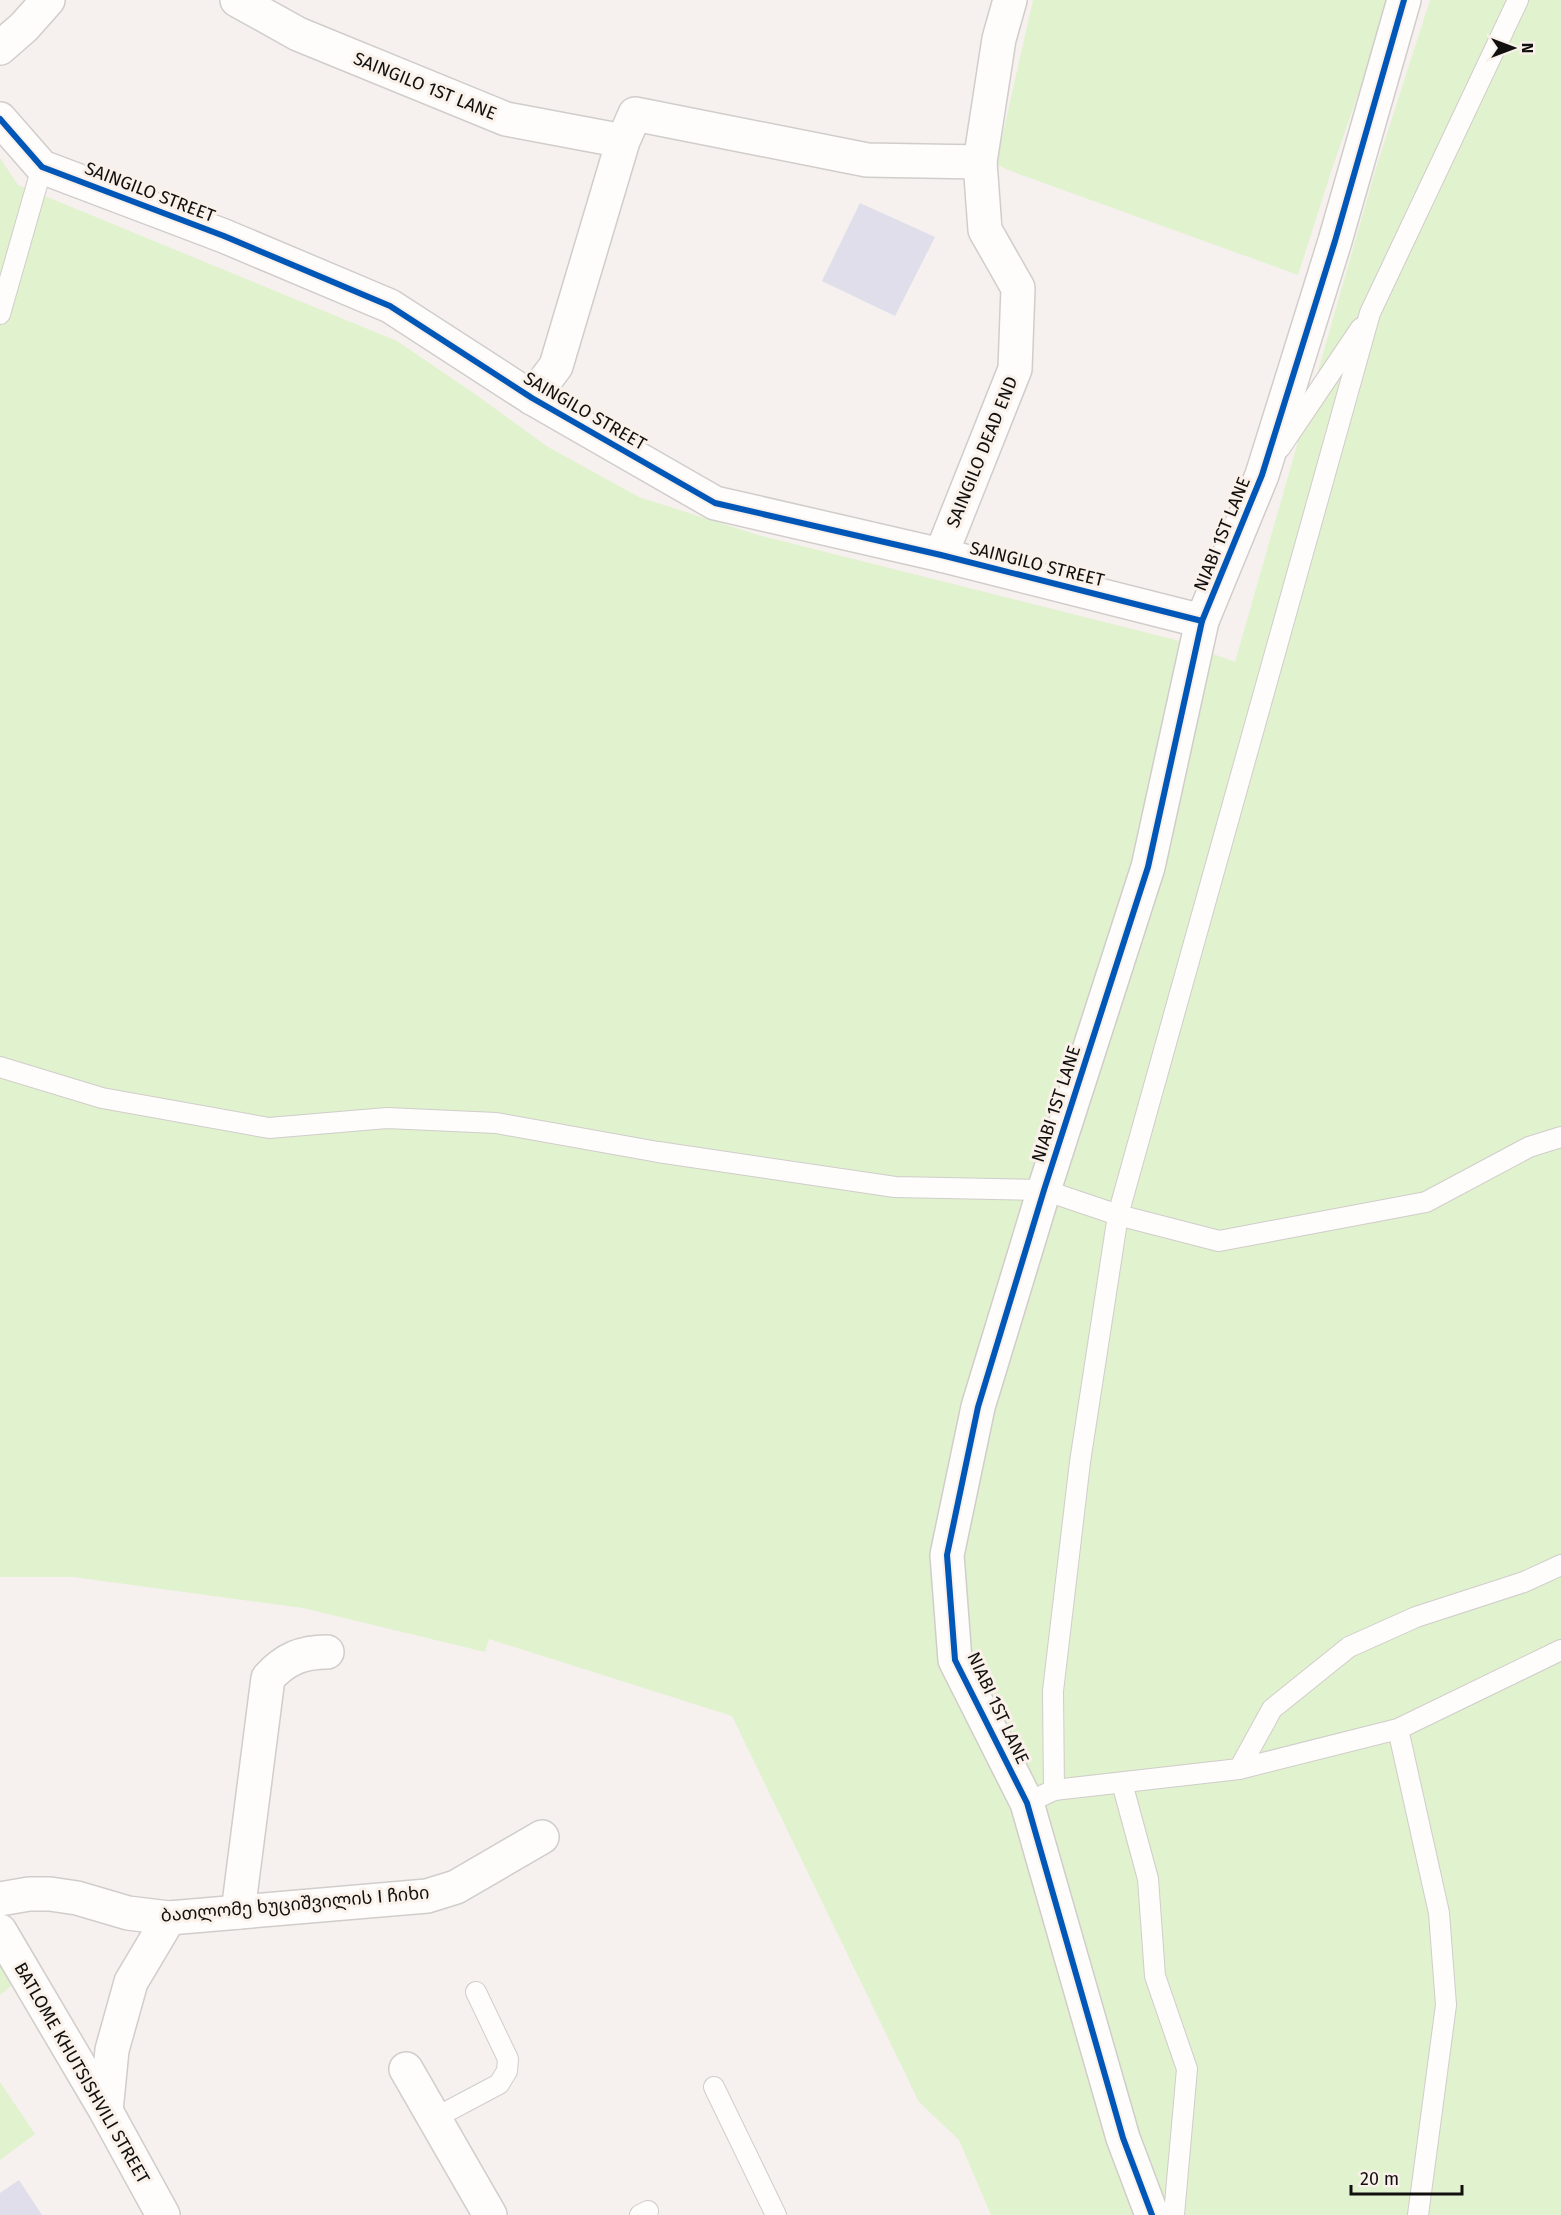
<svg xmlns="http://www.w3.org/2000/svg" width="1561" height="2215" viewBox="0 0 1561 2215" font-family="'Fira Sans','Noto Sans Georgian',sans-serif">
<rect width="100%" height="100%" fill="#f6f1ee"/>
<g fill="#e1f2cf">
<path d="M 1033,0 L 1391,0 L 1333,166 L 1298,275 L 1008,170 L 996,164 Z"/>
<path d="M 1430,0 L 1561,0 L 1561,2215 L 991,2215 L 959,2140 L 919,2102 L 732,1716 L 489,1639 L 485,1652 L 303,1608 L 73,1577 L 0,1577 L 0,158 L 18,185 L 397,341 L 475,394 L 548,447 L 639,497 L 758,535 L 1176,640 L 1235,662 L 1376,168 Z"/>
<path d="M 0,1961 L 15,1983 L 0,1995 Z"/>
<path d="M 0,2082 L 35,2134 L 0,2160 Z"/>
</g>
<g fill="#e0deea">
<path d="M 860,203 L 935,237 L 895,316 L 822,281 Z"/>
<path d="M 19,2180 L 42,2215 L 0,2215 L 0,2193 Z"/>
</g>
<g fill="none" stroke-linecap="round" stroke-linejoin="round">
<defs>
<g id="lane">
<path d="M 0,314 L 42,167"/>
<path d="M 1280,448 L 1361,328"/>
<path d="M 0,1067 L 102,1098 L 269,1128 L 387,1118 L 496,1123 L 658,1152 L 895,1187 L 1044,1190 L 1118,1215 L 1219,1241 L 1426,1202 L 1529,1147 L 1561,1137"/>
<path d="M 1398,1729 L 1439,1913 L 1446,2005 L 1418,2215"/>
<path d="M 1239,1769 L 1272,1709 L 1349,1647 L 1416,1617 L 1524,1582 L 1561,1565"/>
<path d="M 1122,1783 L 1148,1879 L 1155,1976 L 1187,2069 L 1174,2215"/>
<path d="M 1054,1790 L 1239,1769 L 1398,1729 L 1561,1650"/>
<path d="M 1027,1803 L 1054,1790 L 1053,1691 L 1080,1462 L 1118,1215 L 1370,313 L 1518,0"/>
<path d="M 714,2087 L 776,2215"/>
<path d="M 435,2118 L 499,2084 L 507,2071 L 508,2059 L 476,1992"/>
<path d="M 640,2215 L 648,2211"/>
</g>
<g id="street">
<path d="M 237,0 L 298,34 L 506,119 L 623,141"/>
<path d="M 0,48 L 24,27 L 48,0"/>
<path d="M 0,119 L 42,167 L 224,236 L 390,306 L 532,398 L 715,503 L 941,555 L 1202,621"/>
<path d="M 532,398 L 556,366 L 623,141 L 635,114 L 867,160 L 980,162"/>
<path d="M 941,555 L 1015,369 L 1018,288 L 985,230 L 980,162 L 999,39 L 1010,0"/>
<path d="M 0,1899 L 29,1894 L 50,1894 L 77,1898 L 128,1913 L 169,1918 L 427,1896 L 456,1887 L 542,1837"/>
<path d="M 238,1912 L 268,1678 C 285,1659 302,1652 327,1652"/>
<path d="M 0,1931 L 106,2111 L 163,2215"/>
<path d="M 406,2069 L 490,2215"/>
<path d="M 106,2111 L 112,2050 L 131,1982 L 169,1918"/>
<path d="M 1152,2215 L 1123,2138 L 1027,1803 L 955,1660 L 947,1555 L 978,1407 L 1044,1190 L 1148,867 L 1202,621 L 1262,475 L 1335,241 L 1404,0"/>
</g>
</defs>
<use href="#lane" stroke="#d0cdca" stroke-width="22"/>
<use href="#street" stroke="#d0cdca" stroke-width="36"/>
<use href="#lane" stroke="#fefdfc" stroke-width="20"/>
<use href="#street" stroke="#fefdfc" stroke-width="33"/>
<defs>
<g id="cycleway">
<path d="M 0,119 L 42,167 L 224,236 L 390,306 L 532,398 L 715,503 L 941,555 L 1202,621"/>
<path d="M 1152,2215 L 1123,2138 L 1027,1803 L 955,1660 L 947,1555 L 978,1407 L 1044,1190 L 1148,867 L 1202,621 L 1262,475 L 1335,241 L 1404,0"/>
</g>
</defs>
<use href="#cycleway" stroke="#f9f1ea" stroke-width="10"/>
<use href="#cycleway" stroke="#0057b8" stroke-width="6"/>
</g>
<g text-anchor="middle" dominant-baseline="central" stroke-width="6" stroke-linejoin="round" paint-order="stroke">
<g font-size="18" fill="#12100e" stroke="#f9f1ea">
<text transform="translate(425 86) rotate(22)">SAINGILO 1ST LANE</text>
<text transform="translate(150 192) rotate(21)">SAINGILO STREET</text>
<text transform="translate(585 411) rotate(30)">SAINGILO STREET</text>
<text transform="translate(982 452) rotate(-68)">SAINGILO DEAD END</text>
<text transform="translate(1222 534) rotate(-68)">NIABI 1ST LANE</text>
<text transform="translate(1037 564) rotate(14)">SAINGILO STREET</text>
<text transform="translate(1056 1104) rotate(-72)">NIABI 1ST LANE</text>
<text transform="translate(998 1708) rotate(65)">NIABI 1ST LANE</text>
<text transform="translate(295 1904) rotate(-5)">ბათლომე ხუციშვილის I ჩიხი</text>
<text transform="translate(82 2073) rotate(60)">BATLOME KHUTSISHVILI STREET</text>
</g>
</g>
<g transform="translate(1513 48) rotate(90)" stroke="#f9f1ea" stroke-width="4.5" paint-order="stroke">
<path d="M0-4.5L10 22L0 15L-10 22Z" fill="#12100e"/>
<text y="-9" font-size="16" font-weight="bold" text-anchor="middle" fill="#12100e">N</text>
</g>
<path d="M1351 2185v9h111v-9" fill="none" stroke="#12100e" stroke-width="3"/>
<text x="1360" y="2185" font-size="18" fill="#12100e" stroke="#f9f1ea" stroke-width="4.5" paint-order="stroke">20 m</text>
</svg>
